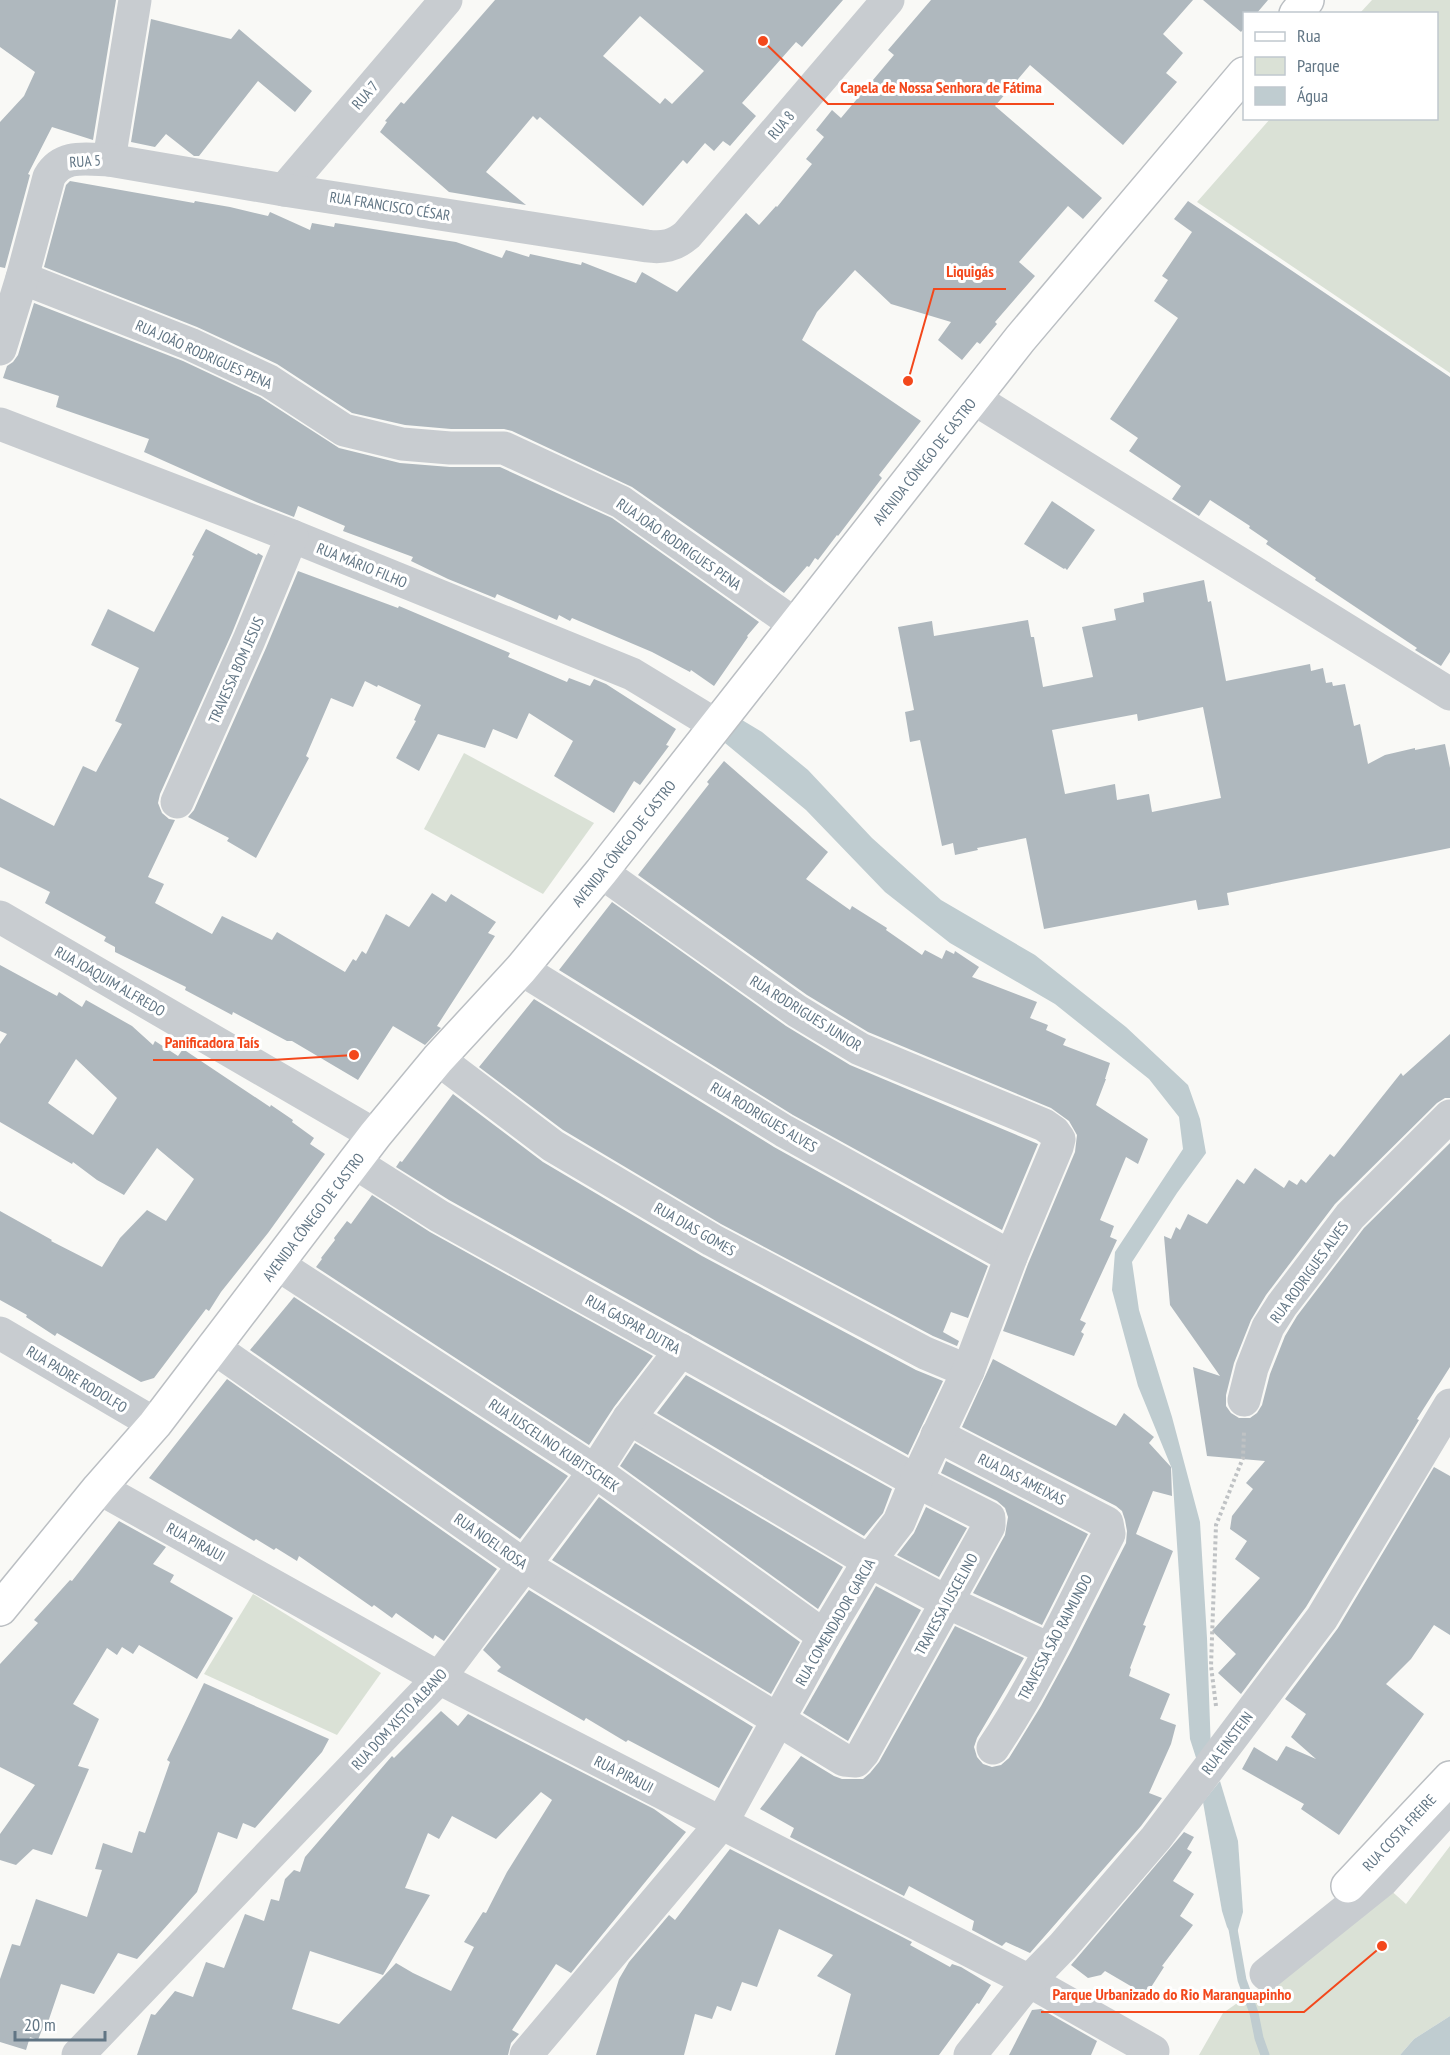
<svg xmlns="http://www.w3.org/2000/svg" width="1450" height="2055" viewBox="0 0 1450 2055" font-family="'PT Sans Narrow',sans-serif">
<rect width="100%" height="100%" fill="#f9f9f6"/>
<g fill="#dae1d6">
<path d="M 1372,0 L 1450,0 L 1450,373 L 1197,202 L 1270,119 L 1436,118 L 1436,14 L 1360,13 Z"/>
<path d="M 464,753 L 594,823 L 543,894 L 424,829 Z"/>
<path d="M 253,1594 L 381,1673 L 337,1735 L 204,1674 Z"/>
<path d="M 1450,1846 L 1450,2016 L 1414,2039 L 1400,2055 L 1199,2055 L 1223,2013 L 1299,1960 L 1387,1887 L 1406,1904 Z"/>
</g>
<g fill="#bfccd0">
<path d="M 742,720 L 762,732 L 808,770 L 872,838 L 941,900 L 1035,955 L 1126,1027 L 1188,1085 L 1200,1119 L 1206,1153 L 1177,1193 L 1132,1262 L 1139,1310 L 1172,1417 L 1200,1522 L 1207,1638 L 1211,1752 L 1199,1767 L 1190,1739 L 1172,1469 L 1138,1386 L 1112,1290 L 1115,1252 L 1183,1149 L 1179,1117 L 1149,1079 L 1055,1004 L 950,943 L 885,892 L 806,810 L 725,743 Z"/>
<path d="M 1220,1781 L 1238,1841 L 1243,1912 L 1235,1940 L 1227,1927 L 1222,1911 L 1203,1802 Z"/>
<path d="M 1450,2016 L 1450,2055 L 1400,2055 L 1414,2039 Z"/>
</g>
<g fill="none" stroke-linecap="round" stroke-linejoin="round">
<path stroke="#bfccd0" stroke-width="9" d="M 1233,1929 L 1242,1980 L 1254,2013 L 1259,2038 L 1265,2055"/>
</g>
<g fill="#afb8be" fill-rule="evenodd">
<path d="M 0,0 L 116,0 L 93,140 L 52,127 L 28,174 L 30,175 L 5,268 L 0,267 L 0,122 L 24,96 L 35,72 L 0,47 Z"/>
<path d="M 495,0 L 843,0 L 802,47 L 796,42 L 742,103 L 756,116 L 730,146 L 723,141 L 714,151 L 705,143 L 687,164 L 683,160 L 643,206 L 540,117 L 537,120 L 533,116 L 486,172 L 526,205 L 449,192 L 380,132 L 387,122 L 385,121 L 401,102 L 404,104 ZM 640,16 L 704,71 L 672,104 L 665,98 L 660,104 L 603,56 Z"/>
<path d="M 931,0 L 1193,0 L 1163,34 L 1183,53 L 1166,73 L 1177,82 L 1123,145 L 1030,65 L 995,106 L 1102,198 L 1083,219 L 1068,206 L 1019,262 L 1035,276 L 995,322 L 997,324 L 980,344 L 977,342 L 962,360 L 938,340 L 951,322 L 891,304 L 855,270 L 817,312 L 802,340 L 921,421 L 879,475 L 882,478 L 838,536 L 837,535 L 818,560 L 815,558 L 809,567 L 807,566 L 784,593 L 632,487 L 512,431 L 504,429 L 451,429 L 405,425 L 352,413 L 277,364 L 197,327 L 44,267 L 66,185 L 70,181 L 194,203 L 195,201 L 230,207 L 268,216 L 270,212 L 310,230 L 312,223 L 334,227 L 335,223 L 456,242 L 502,258 L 506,250 L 529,257 L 530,254 L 581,265 L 582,262 L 636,283 L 642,272 L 677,292 L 746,213 L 759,225 L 776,206 L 777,207 L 812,164 L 806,159 L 824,137 L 816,130 L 832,110 L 841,118 L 894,55 L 888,50 Z"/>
<path d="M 1203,0 L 1268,0 L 1256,14 L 1245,14 L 1245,27 L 1241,32 Z"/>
<path d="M 151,19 L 231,39 L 239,29 L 312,91 L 295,112 L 258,81 L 199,156 L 194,156 L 166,134 L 155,147 L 131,142 Z"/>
<path d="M 1188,201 L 1450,377 L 1450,652 L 1441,666 L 1415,650 L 1417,648 L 1315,580 L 1316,578 L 1266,544 L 1268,541 L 1249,528 L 1250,526 L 1210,500 L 1199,516 L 1172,499 L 1181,486 L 1129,451 L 1138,438 L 1110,419 L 1178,318 L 1154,301 L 1168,280 L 1162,276 L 1192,232 L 1174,219 Z"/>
<path d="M 34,303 L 183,361 L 260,397 L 339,448 L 400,463 L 450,467 L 500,467 L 612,518 L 759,622 L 747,636 L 748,637 L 714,686 L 691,670 L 690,672 L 652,652 L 572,618 L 570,621 L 559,615 L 557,620 L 497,594 L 495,598 L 448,579 L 411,561 L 413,557 L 343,531 L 345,526 L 298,506 L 294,517 L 256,502 L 144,452 L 149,439 L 56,407 L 59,396 L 3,378 L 7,366 L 13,362 L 18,355 Z"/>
<path d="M 1052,501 L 1095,530 L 1067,570 L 1065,568 L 1064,569 L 1024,544 Z"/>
<path d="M 206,529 L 257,555 L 258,553 L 263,556 L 232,633 L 160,794 L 158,803 L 162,813 L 169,819 L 175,820 L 148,877 L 164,884 L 155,903 L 212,934 L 222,916 L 272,940 L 277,932 L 345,972 L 353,959 L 356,961 L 362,951 L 366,954 L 386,914 L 409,927 L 432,893 L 446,902 L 451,894 L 496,922 L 488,933 L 495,936 L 437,1026 L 441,1028 L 425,1045 L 393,1026 L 358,1080 L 292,1041 L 287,1041 L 233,1012 L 232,1015 L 185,990 L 186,987 L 115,952 L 115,947 L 104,941 L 106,937 L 45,903 L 50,892 L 0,867 L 0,798 L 54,826 L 83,766 L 96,772 L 122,724 L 115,721 L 139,668 L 91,645 L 108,609 L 154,632 L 194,556 L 192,555 Z"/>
<path d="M 298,571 L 398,608 L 399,606 L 510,653 L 508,657 L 567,682 L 569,678 L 590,686 L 594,679 L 606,684 L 676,729 L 666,745 L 669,746 L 640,785 L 634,781 L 614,813 L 554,776 L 573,741 L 529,713 L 517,739 L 493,729 L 485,748 L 438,734 L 419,771 L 396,758 L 416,721 L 414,720 L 421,705 L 378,685 L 377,687 L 365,681 L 353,707 L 331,698 L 306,756 L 309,758 L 256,858 L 227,841 L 229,838 L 188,817 L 194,810 L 266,648 Z"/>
<path d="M 1204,580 L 1208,602 L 1211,601 L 1226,681 L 1310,664 L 1311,671 L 1323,668 L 1326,683 L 1332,682 L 1333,686 L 1345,684 L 1354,726 L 1360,724 L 1368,764 L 1385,755 L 1415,748 L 1415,750 L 1445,744 L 1450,768 L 1450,848 L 1227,893 L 1229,905 L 1198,910 L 1196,900 L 1044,929 L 1026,838 L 977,848 L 978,850 L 955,855 L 953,843 L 942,846 L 920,740 L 910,742 L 905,712 L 914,710 L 898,627 L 932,621 L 934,636 L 1028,620 L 1031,637 L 1034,637 L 1043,687 L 1093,677 L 1082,627 L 1116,620 L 1114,609 L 1144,602 L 1143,593 ZM 1203,707 L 1221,798 L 1152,812 L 1149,794 L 1117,800 L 1115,784 L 1065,794 L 1052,730 L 1137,714 L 1138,721 Z"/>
<path d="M 724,761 L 828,852 L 806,879 L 850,910 L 852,906 L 887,928 L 886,930 L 922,955 L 925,950 L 942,959 L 946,950 L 954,954 L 955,951 L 979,967 L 972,977 L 1037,1002 L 1030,1018 L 1048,1025 L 1046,1030 L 1066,1039 L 1063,1045 L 1110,1063 L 1105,1079 L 1106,1079 L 1096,1105 L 1148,1139 L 1138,1164 L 1126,1157 L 1100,1220 L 1114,1226 L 1110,1237 L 1117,1240 L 1080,1320 L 1086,1323 L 1081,1332 L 1084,1334 L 1074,1356 L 1003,1331 L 1028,1264 L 1075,1152 L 1077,1135 L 1069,1121 L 1051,1108 L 868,1032 L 807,995 L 638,875 L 709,784 L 707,782 Z"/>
<path d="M 612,902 L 786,1026 L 850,1065 L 1038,1144 L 1002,1230 L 793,1115 L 559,970 Z"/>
<path d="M 0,965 L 57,996 L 59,992 L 82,1007 L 86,1000 L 132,1026 L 153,1045 L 155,1041 L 178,1056 L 183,1049 L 270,1107 L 271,1105 L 293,1120 L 292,1122 L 314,1138 L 310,1144 L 325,1154 L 268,1233 L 221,1292 L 209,1311 L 206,1309 L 154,1378 L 141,1382 L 57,1333 L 55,1336 L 26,1317 L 27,1315 L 0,1300 L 0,1211 L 52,1240 L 51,1241 L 102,1267 L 120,1238 L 147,1210 L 166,1221 L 194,1179 L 157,1148 L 124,1195 L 97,1180 L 73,1162 L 72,1164 L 0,1122 L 0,1044 L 7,1034 L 0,1031 ZM 76,1059 L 117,1098 L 93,1135 L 48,1103 Z"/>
<path d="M 534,999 L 774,1147 L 988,1266 L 968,1318 L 951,1312 L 943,1332 L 959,1341 L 957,1346 L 933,1336 L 721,1224 L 563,1130 L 479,1067 Z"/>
<path d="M 1450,1034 L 1450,1098 L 1445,1098 L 1437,1103 L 1335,1204 L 1266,1295 L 1251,1320 L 1234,1363 L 1226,1395 L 1226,1406 L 1231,1413 L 1239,1418 L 1250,1418 L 1257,1413 L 1262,1405 L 1270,1374 L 1285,1336 L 1297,1316 L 1364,1228 L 1450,1143 L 1450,1367 L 1417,1419 L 1419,1420 L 1306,1607 L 1241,1694 L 1218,1673 L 1236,1654 L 1212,1631 L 1260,1578 L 1235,1559 L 1247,1541 L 1230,1529 L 1232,1516 L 1253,1489 L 1246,1483 L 1265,1461 L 1207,1456 L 1193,1367 L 1220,1376 L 1170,1305 L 1164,1236 L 1171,1239 L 1176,1227 L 1180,1230 L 1188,1214 L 1207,1224 L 1237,1179 L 1244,1184 L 1255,1168 L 1284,1188 L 1289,1180 L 1297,1185 L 1301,1179 L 1306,1183 L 1330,1154 L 1334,1157 L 1401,1073 L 1403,1076 Z"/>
<path d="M 453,1094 L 543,1162 L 702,1256 L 916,1370 L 943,1381 L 908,1455 L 449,1200 L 396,1167 L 400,1161 L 402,1162 Z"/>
<path d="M 372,1195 L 430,1232 L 653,1356 L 614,1407 L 589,1445 L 316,1267 L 322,1259 L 321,1258 L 335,1240 L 334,1238 L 347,1221 L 351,1224 Z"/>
<path d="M 294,1297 L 568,1476 L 520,1539 L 250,1350 Z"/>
<path d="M 993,1359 L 1116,1426 L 1124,1413 L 1154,1437 L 1149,1443 L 1171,1467 L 1172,1496 L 1153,1491 L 1136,1534 L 1173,1551 L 1143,1625 L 1146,1626 L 1130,1668 L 1131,1669 L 1129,1676 L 1170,1694 L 1160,1719 L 1176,1725 L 1171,1744 L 1149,1793 L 1162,1798 L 1141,1826 L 1030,1953 L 1006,1942 L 1002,1946 L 972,1930 L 974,1921 L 909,1886 L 904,1896 L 790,1837 L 794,1828 L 760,1809 L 801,1756 L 834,1776 L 842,1779 L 863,1779 L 870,1773 L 879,1762 L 955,1626 L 1024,1658 L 977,1738 L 974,1747 L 977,1757 L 983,1764 L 992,1767 L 1001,1765 L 1009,1758 L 1041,1706 L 1071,1651 L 1126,1543 L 1127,1531 L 1125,1520 L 1122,1511 L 1116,1506 L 962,1427 Z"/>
<path d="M 686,1375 L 892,1489 L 883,1513 L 864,1536 L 657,1413 Z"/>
<path d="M 227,1379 L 497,1569 L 444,1641 L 435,1635 L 433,1639 L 396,1613 L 392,1618 L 374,1605 L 372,1607 L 299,1556 L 297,1561 L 276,1548 L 274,1550 L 256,1539 L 254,1541 L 149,1478 Z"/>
<path d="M 635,1443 L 843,1567 L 818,1609 L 620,1466 Z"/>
<path d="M 946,1461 L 1088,1534 L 1042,1625 L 973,1593 L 1005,1535 L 1008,1517 L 1005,1508 L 997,1501 L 941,1473 Z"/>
<path d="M 1434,1467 L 1450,1476 L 1450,1635 L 1434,1625 L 1411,1659 L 1386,1684 L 1424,1714 L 1339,1835 L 1301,1809 L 1304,1804 L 1242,1769 L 1254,1747 L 1277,1761 L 1286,1746 L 1316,1759 L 1291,1737 L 1306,1714 L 1285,1699 L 1338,1628 Z"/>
<path d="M 599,1497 L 800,1642 L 771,1694 L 552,1560 Z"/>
<path d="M 926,1507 L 967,1528 L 939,1577 L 897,1555 L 914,1533 Z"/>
<path d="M 119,1521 L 166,1547 L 153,1564 L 174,1575 L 170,1582 L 233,1618 L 197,1679 L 139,1645 L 133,1654 L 122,1647 L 117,1655 L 107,1648 L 73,1704 L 99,1719 L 78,1766 L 89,1769 L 52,1855 L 33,1849 L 16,1865 L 0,1860 L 0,1834 L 35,1785 L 0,1767 L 0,1664 L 38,1623 L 34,1620 L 70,1580 L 72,1581 Z"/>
<path d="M 876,1586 L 921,1610 L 848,1741 L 803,1713 Z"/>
<path d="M 529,1590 L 753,1727 L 719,1788 L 628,1740 L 626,1742 L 586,1718 L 584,1721 L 497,1671 L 501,1667 L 483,1650 Z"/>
<path d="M 204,1683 L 329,1739 L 322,1752 L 255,1828 L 243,1823 L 237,1839 L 218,1832 L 197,1892 L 137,1959 L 118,1953 L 94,1994 L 61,1984 L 46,2028 L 43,2027 L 38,2040 L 30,2037 L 26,2050 L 0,2042 L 0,1979 L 12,1944 L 20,1946 L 36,1899 L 87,1917 L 102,1870 L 95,1869 L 103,1843 L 132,1853 L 139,1831 L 145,1833 L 170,1762 L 167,1760 Z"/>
<path d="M 441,1711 L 458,1726 L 468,1714 L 654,1809 L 686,1832 L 571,1973 L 556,1964 L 512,2030 L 519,2034 L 511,2043 L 508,2055 L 137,2055 L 151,2014 L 155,2015 L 175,1991 L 193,1997 L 206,1962 L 224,1968 L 245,1914 L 264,1921 L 271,1899 L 279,1901 L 285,1879 L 294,1870 L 300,1872 L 305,1857 L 392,1756 L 394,1758 ZM 541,1792 L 552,1800 L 507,1872 L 486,1913 L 483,1912 L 464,1942 L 474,1947 L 451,1991 L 413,1973 L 396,1963 L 339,2024 L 292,2009 L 310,1951 L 383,1975 L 430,1895 L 405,1888 L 428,1833 L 439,1839 L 452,1816 L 496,1839 Z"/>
<path d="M 1184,1832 L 1194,1837 L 1187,1849 L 1192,1852 L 1173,1881 L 1194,1894 L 1180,1916 L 1193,1925 L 1162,1966 L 1164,1967 L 1146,1995 L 1105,1971 L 1101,1975 L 1088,1978 L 1071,1965 Z"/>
<path d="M 730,1849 L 912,1942 L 910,1945 L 950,1967 L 952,1964 L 961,1967 L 991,1985 L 979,2004 L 977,2003 L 939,2055 L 835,2055 L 851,1994 L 817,1976 L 833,1955 L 779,1929 L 757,1987 L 742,1982 L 731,2011 L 717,2006 L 712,2019 L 695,2014 L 684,2055 L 596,2055 L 619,1979 L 629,1962 L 669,1915 L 675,1920 Z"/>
<path d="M 1041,2009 L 1097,2041 L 1091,2055 L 1009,2055 L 1032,2010 Z"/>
</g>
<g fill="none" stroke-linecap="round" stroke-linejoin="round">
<defs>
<g id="major">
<path d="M 1296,14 L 1307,0"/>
<path id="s1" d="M 0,1609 L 99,1488 L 155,1424 L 375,1135 L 438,1059 L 521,969 L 601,872 L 1020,339 L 1244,74"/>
<path id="s2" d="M 1348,1886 L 1450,1778"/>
</g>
</defs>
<use href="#major" stroke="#bbbfc3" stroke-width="36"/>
<path stroke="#bfc2c4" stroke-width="4" stroke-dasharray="3 3" stroke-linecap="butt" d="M 1216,1706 L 1211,1666 L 1216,1525 L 1243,1458 L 1244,1432"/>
<g stroke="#c8ccd0" stroke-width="33">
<path d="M 109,160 L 135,0"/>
<path d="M 284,190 L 446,0"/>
<path d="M 22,278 L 190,344 L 269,381 L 344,430 L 402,444 L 450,448 L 504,448 L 621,502 L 796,625"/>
<path d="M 0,349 L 22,278 L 49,177 C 62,154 85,159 109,160 L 284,190 L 647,246 C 663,248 674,246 687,235 L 888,0"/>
<path d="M 973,398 L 1450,694"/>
<path d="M 0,424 L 292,536 L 632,674 L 716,725"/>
<path d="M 177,802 L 249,640 L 292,536"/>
<path d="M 0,917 L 375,1135"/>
<path d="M 521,969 L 784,1131 L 1011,1257"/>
<path d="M 438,1059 L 553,1146 L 712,1240 L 925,1353 L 968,1371"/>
<path d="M 277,1264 L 595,1471 L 824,1636"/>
<path d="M 0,1333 L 155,1424"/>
<path d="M 213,1347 L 524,1565 L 844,1760 L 856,1761 L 863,1753 L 989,1526 L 989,1518 L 916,1481 L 439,1216 L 354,1162"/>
<path d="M 1244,1400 L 1252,1368 L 1268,1327 L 1282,1305 L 1350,1216 L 1450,1116"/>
<path d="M 629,1418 L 869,1561 L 947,1602 L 1049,1649"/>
<path d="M 937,1435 L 1107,1523 L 1109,1534 C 1072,1605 1038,1681 993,1748"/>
<path d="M 99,1488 L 439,1678 L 1029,1981 L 1153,2051"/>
<path d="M 1266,1974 L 1382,1881 L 1450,1806"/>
<path d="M 78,2055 L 439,1678 L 595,1471 L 629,1418 L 681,1350"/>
<path d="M 526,2055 L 721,1824 L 824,1636 L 869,1561 L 899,1522 L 916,1481 L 968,1371 L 1011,1257 L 1057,1147 L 1059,1139 L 1054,1132 L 1044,1125 L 860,1049 L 797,1011 L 601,872"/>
<path d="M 970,2055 L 1029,1981 L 1063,1946 L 1156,1838 L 1322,1618 L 1450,1405"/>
</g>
<use href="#major" stroke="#fff" stroke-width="33"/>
</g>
<g text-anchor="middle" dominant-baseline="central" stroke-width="6" stroke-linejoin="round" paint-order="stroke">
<g font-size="15" fill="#617584" stroke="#fff">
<text transform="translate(365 95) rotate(-49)">RUA 7</text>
<text transform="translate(781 125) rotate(-50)">RUA 8</text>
<text transform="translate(85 161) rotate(-4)">RUA 5</text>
<text transform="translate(390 206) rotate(9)">RUA FRANCISCO CÉSAR</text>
<text transform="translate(204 354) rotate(24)">RUA JOÃO RODRIGUES PENA</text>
<text stroke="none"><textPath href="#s1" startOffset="1474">AVENIDA CÔNEGO DE CASTRO</textPath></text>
<text transform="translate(679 544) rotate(35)">RUA JOÃO RODRIGUES PENA</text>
<text transform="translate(362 565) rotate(22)">RUA MÁRIO FILHO</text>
<text transform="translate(236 670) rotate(-66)">TRAVESSA BOM JESUS</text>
<text stroke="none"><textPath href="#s1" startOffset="988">AVENIDA CÔNEGO DE CASTRO</textPath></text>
<text transform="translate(110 981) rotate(30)">RUA JOAQUIM ALFREDO</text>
<text transform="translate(806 1013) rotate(32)">RUA RODRIGUES JUNIOR</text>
<text transform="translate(764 1117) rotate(31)">RUA RODRIGUES ALVES</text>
<text stroke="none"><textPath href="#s1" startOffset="502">AVENIDA CÔNEGO DE CASTRO</textPath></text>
<text transform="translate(695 1229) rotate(30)">RUA DIAS GOMES</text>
<text transform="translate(1309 1272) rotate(-54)">RUA RODRIGUES ALVES</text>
<text transform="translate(633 1324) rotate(29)">RUA GASPAR DUTRA</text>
<text transform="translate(77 1379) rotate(31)">RUA PADRE RODOLFO</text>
<text transform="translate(554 1445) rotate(34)">RUA JUSCELINO KUBITSCHEK</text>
<text transform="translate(1022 1479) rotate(27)">RUA DAS AMEIXAS</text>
<text transform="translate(491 1541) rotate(35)">RUA NOEL ROSA</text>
<text transform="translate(196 1542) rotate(29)">RUA PIRAJUI</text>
<text transform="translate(946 1604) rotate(-61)">TRAVESSA JUSCELINO</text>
<text transform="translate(835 1622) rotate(-60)">RUA COMENDADOR GARCIA</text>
<text transform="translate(1055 1637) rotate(-62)">TRAVESSA SÃO RAIMUNDO</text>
<text transform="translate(399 1719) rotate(-47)">RUA DOM XISTO ALBANO</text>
<text transform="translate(1227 1743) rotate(-53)">RUA EINSTEIN</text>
<text transform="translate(624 1774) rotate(27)">RUA PIRAJUI</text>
<text stroke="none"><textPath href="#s2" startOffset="74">RUA COSTA FREIRE</textPath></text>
</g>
</g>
<path fill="none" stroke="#f3481c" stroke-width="2" d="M763 41L828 104H1054M908 381L934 289H1006M354 1055L272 1060H153M1382 1946L1304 2012H1041"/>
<g fill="#f3481c" stroke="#fff" stroke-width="2">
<circle cx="763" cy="41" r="6"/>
<circle cx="908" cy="381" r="6"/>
<circle cx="354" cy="1055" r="6"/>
<circle cx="1382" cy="1946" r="6"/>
</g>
<g font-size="16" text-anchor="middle" font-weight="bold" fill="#f3481c" stroke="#fff" stroke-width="6" stroke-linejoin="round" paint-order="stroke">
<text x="941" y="93">Capela de Nossa Senhora de Fátima</text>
<text x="970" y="277">Liquigás</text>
<text x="212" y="1048">Panificadora Taís</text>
<text x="1172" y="2000">Parque Urbanizado do Rio Maranguapinho</text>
</g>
<rect x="1243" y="12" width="195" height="108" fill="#ffffff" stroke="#c0c8ce" stroke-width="1.5"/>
<rect x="1255" y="32" width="30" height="9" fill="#ffffff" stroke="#c0c8ce" stroke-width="1.5"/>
<text x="1297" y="42" font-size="18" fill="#617584">Rua</text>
<rect x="1255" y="57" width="30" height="18" fill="#dae1d6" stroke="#c0c8ce" stroke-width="1.5"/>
<text x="1297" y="72" font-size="18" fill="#617584">Parque</text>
<rect x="1255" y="87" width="30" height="18" fill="#bfccd0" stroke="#c0c8ce" stroke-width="1.5"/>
<text x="1297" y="102" font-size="18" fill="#617584">Água</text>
<path d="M15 2031v9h90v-9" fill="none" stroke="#617584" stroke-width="3"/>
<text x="24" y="2031" font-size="18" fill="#617584" stroke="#ffffff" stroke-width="4.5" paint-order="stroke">20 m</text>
</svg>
